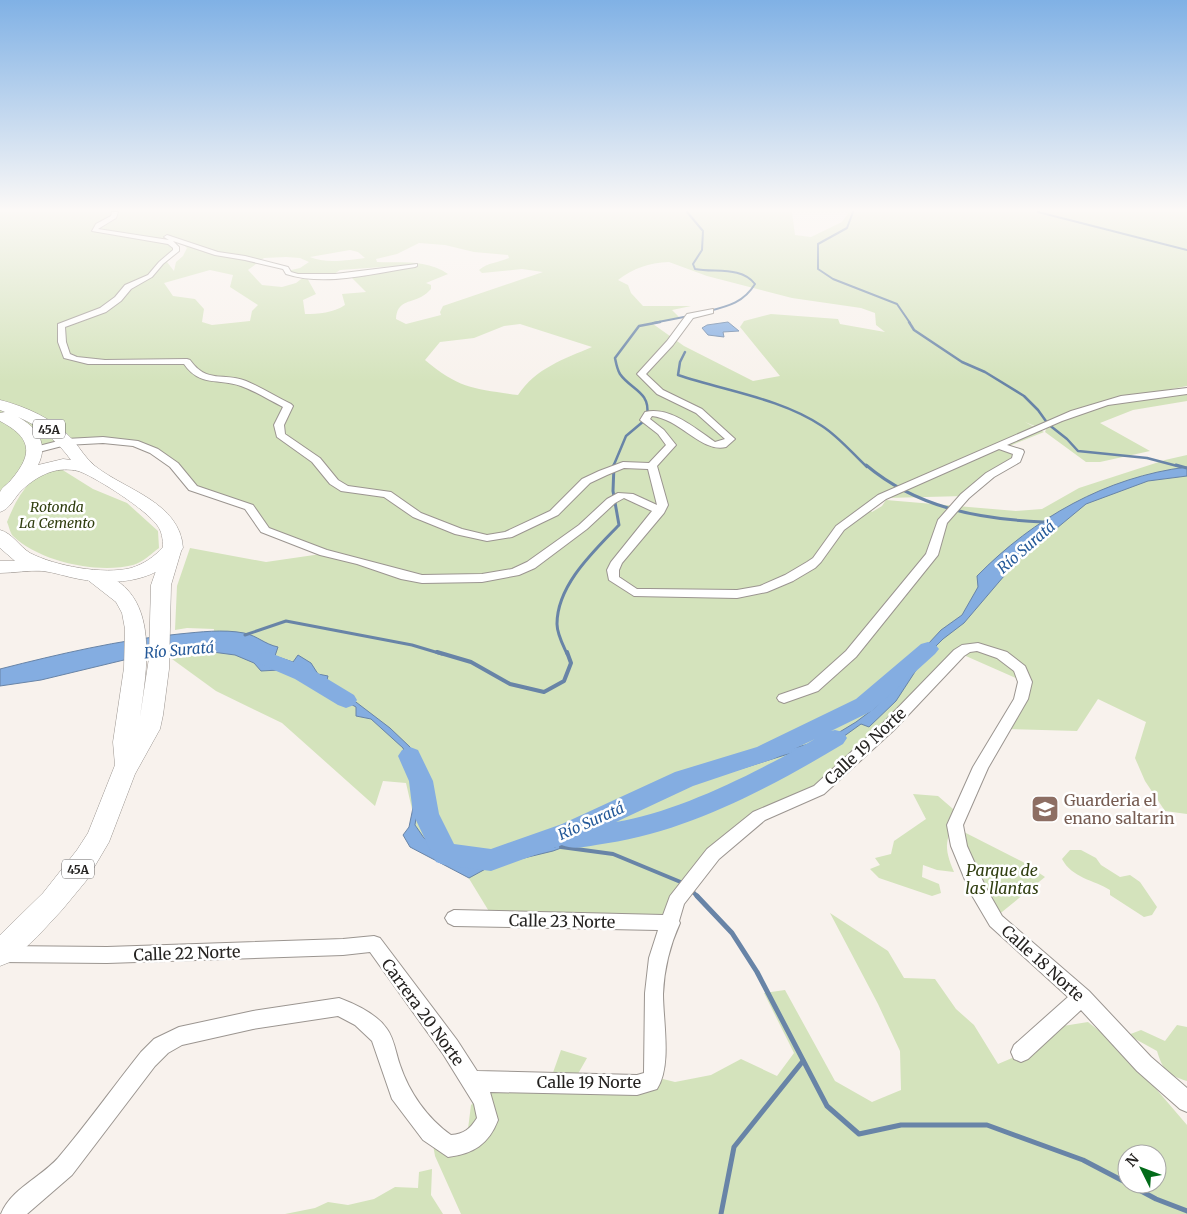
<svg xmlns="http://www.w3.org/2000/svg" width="1187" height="1214" viewBox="0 0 1187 1214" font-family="Merriweather,serif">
<rect width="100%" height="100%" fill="#f8f2ed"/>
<g fill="#d4e3bc" fill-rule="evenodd">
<path d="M 0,212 L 792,212 L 795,235 L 811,237 L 842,222 L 849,212 L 1187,212 L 1187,386 L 1162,391 L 1187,388 L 1187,401 L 1133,410 L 1100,423 L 1150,451 L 1100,462 L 1086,462 L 1045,432 L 1047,427 L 1044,430 L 1025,422 L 1044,432 L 1007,447 L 1018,451 L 1015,459 L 965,496 L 886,498 L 870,510 L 872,512 L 882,506 L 886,500 L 1016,511 L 1042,509 L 1079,488 L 1165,460 L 1187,455 L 1187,814 L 1165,811 L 1145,781 L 1135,758 L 1146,722 L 1098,699 L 1077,731 L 1005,729 L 1025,682 L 959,653 L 819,790 L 743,827 L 667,919 L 490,913 L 468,877 L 417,831 L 406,783 L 383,781 L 375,806 L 282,723 L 216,691 L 172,659 L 212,652 L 214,629 L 187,628 L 175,630 L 177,586 L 190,548 L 266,562 L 321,554 L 273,534 L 239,501 L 199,492 L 175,463 L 125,441 L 103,440 L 35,450 L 33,459 L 0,493 ZM 156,238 L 179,240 L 187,248 L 183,256 L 176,262 L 174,271 L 167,262 L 180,249 ZM 419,243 L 445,245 L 474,252 L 508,255 L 509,258 C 498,263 488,262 479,270 L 482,273 L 522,269 L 543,272 L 443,306 L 440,312 L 441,315 L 406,324 L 396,319 C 397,301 409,303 421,297 C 425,295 428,292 431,289 L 431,285 L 426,283 L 448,274 C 427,259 401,263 377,262 L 376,259 L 397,254 ZM 350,250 L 358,252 L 365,258 C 349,260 325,264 310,257 ZM 286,257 L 300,258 L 309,262 L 300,268 L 287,271 L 298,276 L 305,276 L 296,283 L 282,287 L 262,285 L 248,270 L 264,258 ZM 669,262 L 707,276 L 792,298 L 861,308 L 875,313 L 876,325 L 885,332 L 840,324 L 838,319 L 771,314 L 744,321 L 740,327 L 780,376 L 753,381 L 684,346 L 653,324 L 680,318 L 672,310 L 691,306 L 643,306 L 631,293 L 628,285 L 618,280 C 634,268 648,263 669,262 ZM 411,265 L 350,276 L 366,292 L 342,294 L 345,305 C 333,313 319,314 305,314 L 303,300 L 316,294 L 306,276 L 335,276 L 334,274 L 340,270 ZM 210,270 L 233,275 L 230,287 L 258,305 L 252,311 L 250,321 L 212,325 L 202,322 L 204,309 L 195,299 L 173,296 L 164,283 ZM 520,324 L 592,347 C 564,359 536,368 518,395 C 475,389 459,389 425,360 L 440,342 L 474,338 L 504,326 Z"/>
<path d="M 61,469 L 93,489 L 127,503 L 158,531 L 159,548 C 151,554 143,562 133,565 C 98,574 40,562 13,536 C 10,533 9,526 7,522 C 17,497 31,471 61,469 Z"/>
<path d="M 913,794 L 938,796 L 960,815 C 945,838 943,846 954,872 L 937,870 L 923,865 L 922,877 L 939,884 L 941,893 L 932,896 L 879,878 L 870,869 L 880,865 L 875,858 L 891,854 L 894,841 L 926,819 Z"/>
<path d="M 960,830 L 1023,862 L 1045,877 L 997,916 L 967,869 Z"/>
<path d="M 1070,850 L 1081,850 L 1096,858 L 1101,865 L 1120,877 L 1130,875 L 1140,882 L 1157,907 L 1152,915 L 1144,917 L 1110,895 L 1110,890 C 1094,880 1072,878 1062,859 Z"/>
<path d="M 830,913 L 888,951 L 904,978 L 935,979 L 956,1009 L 974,1025 L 998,1064 L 1033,1049 L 1063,1026 L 1088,1022 L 1121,1048 L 1187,1125 L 1187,1214 L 461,1214 L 435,1156 L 430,1128 L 466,1145 L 471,1105 L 507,1072 L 550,1081 L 561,1050 L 587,1058 L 575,1079 L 608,1085 L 643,1074 L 675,1082 L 711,1075 L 741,1059 L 777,1076 L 794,1053 L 764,993 L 785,990 L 835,1081 L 872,1102 L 901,1090 L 900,1051 L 878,1004 ZM 1127,1154 L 1157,1154 L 1157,1184 L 1127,1184 Z"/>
<path d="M 1177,1025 L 1187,1027 L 1187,1081 C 1168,1075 1163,1071 1157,1051 L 1128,1035 L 1141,1030 L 1165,1041 Z"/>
<path d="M 432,1169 L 431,1195 L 443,1214 L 285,1214 L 315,1208 L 328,1202 L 348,1205 L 374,1199 L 395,1187 L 418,1188 L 419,1172 Z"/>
</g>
<g fill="#84ade1" stroke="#6884a7">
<path d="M 728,322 L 739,331 L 723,332 L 724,337 L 708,335 L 702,328 L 707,325 Z"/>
<path d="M 1187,467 L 1187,476 L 1148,481 L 1086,504 L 1016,562 L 964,623 L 943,639 L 924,658 L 896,701 L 869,727 L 861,724 L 822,752 L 804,750 L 785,755 L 660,794 L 622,815 L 587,832 L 580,841 L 553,851 L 491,866 L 469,878 L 410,847 L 403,835 L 409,827 L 415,798 L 414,775 L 403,748 L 371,719 L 356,716 L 356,707 L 323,689 L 323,680 L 312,678 L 297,669 L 261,671 L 254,663 L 235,655 L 205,651 L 173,656 L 124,660 L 41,680 L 0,686 L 0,669 C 59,654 119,640 179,634 C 200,632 223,629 244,633 C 258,636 264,644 278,647 L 275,656 L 293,662 L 298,655 L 311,663 L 318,674 L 328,676 L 327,680 L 390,728 L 410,747 L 420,770 L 421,785 L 415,825 L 424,838 L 455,862 L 473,864 L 494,860 L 543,850 L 560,842 L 562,833 L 576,824 L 594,824 L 663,791 L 782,751 L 828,739 L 856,722 L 876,707 L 915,658 L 941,630 L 962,615 L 978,587 L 977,576 C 1034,518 1106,477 1187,467 Z"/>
</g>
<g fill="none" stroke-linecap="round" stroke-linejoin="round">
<g stroke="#6884a7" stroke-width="2">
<path d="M 687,212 L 703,231 L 702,250 L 693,264 L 695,269 C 715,273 741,266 755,284 C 744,302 729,306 709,311"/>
<path d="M 853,212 L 847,228 L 818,244 L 818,269 L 833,279 L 897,304 L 910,323"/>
<path d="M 1038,212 L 1187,250"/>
<path d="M 653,323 L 689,316"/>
</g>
<g stroke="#6884a7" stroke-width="2.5">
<path d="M 909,322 L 914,330 L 962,362 L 985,372 L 1024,396 L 1038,410 L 1048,424 L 1067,439 L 1078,451 L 1147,458 L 1181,467"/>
<path d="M 685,352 L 680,362 L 678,375 C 725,391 780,398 822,426 C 839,437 852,453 867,467"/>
<path d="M 647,415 C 651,392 630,389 620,374 C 617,369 616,363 615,358 L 639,326 L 660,322"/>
<path d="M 613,467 L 626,436 L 645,420"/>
</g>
<g stroke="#6884a7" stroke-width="3">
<path d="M 866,465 C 917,508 979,519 1043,522"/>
<path d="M 1176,465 L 1187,468"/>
<path d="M 245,635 L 286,621 L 412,645 L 442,654"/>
<path d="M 567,654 C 563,645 557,634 557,624 C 557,585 594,551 619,525 L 613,491 L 614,465"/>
</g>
<g stroke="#6884a7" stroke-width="4">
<path d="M 437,652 L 471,662 L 510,684 L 544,692 L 564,681 L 571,663 L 567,652"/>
<path d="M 533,845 L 554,846"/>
<path d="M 561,847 L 613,854 L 683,883"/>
<path d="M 691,890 L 698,897"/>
</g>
<g stroke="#6884a7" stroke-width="5">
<path d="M 697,896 L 732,933 L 757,972 L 827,1106 L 859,1134 L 901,1125 L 987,1125 L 1083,1160 L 1127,1183"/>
<path d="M 1128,1184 L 1156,1199 L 1187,1211"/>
<path d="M 721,1214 L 734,1147 L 803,1061"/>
</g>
<g fill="#84ade1" fill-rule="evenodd">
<path d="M 928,642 L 935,644 L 939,649 L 935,654 L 872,711 L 831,731 L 835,730 L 843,732 L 847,738 L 843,744 C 768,789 684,834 596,845 C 584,847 573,850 562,845 L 491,871 L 445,865 L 436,862 L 413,814 L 409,781 L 398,756 L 402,750 L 410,747 L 418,750 L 433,781 L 439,814 L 454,844 L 491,849 L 562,824 L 675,772 L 757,747 L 856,699 L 921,644 ZM 815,739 C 759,771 679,812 616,822 L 693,786 L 773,759 Z"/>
<path d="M 268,652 L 311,669 L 354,695 L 357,700 L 354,705 L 346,708 L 338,705 L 295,679 L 260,664 L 257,659 L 260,654 Z"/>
</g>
</g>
<path fill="#433b71" d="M 1043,799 L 1056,806 L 1047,820 L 1033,813 Z"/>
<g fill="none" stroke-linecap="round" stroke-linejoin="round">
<defs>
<g id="minor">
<path d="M 112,212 L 118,212 L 116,218 L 98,229 L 169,240 L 164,237 L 167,235 L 218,252 L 245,256 L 288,267 L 291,272 L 298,274 L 335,274 L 417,264 L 417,266 L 415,267 C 374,273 326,287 286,274 L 283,269 L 245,260 L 215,255 L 173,241 L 179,247 L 179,251 L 163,264 L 152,277 L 131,289 L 121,301 L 106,312 L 65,327 L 66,342 L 70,354 L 77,357 L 105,360 L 187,359 L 190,360 C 207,384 223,372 246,381 C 261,387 276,397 291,404 L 293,406 L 284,425 L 285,434 L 320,458 L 338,480 L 348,486 L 391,492 L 421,513 L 462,529 L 487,535 L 505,532 L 550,511 L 582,479 L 599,471 L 623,462 L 649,463 L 666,445 L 658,434 L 640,420 L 645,412 C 670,406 696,429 715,442 L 725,439 L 696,413 L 657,394 L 637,374 L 667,341 L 687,314 L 713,309 L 713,313 L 693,318 L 673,345 L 646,374 L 663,390 L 702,409 L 735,439 L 726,447 C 702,453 680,419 652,416 L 650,419 L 664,430 L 676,445 L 657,466 L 668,505 L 664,513 L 622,563 L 619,570 L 619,577 L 637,589 L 648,589 L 737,590 L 760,586 L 785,575 L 807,562 L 813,558 L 836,526 L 878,495 L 1071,411 L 1121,396 L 1187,388 L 1187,394 L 1108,405 L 1062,421 L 1007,445 L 1023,450 L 1024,452 L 1020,462 L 994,477 L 969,498 L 947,523 L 938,555 L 856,657 L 818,691 L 784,703 L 779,701 L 777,698 L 779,695 L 808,685 L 846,651 L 926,554 L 938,520 L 961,494 L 986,473 L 1012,458 L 1013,454 L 999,449 L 886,499 L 844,530 L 821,562 L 815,568 L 793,581 L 767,592 L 737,598 L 634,596 L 609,580 L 607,570 L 611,562 L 652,511 L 624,498 L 615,503 L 587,529 L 535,568 L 519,575 L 482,582 L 422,583 L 401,579 L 357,564 L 320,555 L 261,532 L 245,509 L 189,490 L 170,467 L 150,453 L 133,446 L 103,443 L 66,445 L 35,453 L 30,450 L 31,448 L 66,439 L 103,437 L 138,441 L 158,449 L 178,463 L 197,486 L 253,505 L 269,528 L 327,550 L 422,575 L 482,574 L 512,569 L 527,562 L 579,525 L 607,499 L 618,493 L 633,494 L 657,505 L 648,469 L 624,468 L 607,475 L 590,483 L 558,515 L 512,537 L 487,541 L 455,534 L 413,517 L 384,497 L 341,491 L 330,484 L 312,462 L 277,437 L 274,425 L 283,407 C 269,400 255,391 241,386 C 218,378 200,387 184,364 L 88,364 L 64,358 L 58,342 L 58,324 L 100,308 L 115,297 L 125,285 L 148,275 L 159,262 L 173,250 L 173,248 L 168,244 L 92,231 L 96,224 L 111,216 Z"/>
<path d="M 978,643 L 1007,652 L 1025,666 L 1032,682 L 1028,699 L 988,768 L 963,825 L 967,846 L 986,888 L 1002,916 L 1089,991 L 1151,1057 L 1187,1088 L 1187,1112 L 1180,1109 L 1137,1071 L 1081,1010 L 1028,1059 L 1021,1062 L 1014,1059 L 1011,1052 L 1014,1045 L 1068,997 L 990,926 L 970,892 L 951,846 L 947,825 L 973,767 L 1014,699 L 1018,682 L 1014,671 L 997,658 L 977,651 L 970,652 L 964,656 L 894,730 L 824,794 L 765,820 L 719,859 L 684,904 L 679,921 L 680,923 C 670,945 664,969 663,994 C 663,1021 672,1066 657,1089 L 637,1095 L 490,1092 L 498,1120 C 489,1144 473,1154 448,1157 L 423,1140 L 392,1099 L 372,1041 L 355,1025 L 338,1016 L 253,1029 L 182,1045 L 168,1053 L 155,1066 L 72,1175 L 27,1214 L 1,1214 C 11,1189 40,1178 58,1158 C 87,1124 113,1087 141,1052 L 154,1039 L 179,1027 L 253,1011 L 339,998 C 355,1004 377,1014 387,1029 C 394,1038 396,1054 400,1065 C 409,1092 427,1118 451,1135 C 464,1134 470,1129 477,1118 L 474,1104 L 443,1054 L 370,952 L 343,955 L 107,963 L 0,962 L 0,946 L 107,947 L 343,939 L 374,936 L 380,938 L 457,1040 L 477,1071 L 637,1075 L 644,1073 L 645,993 L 649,958 L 658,930 L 454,926 L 448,923 L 445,918 L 448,913 L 454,910 L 663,915 L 670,896 L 707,849 L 753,812 L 814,786 L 884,722 L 954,650 L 962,645 Z"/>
</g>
<path id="primary" d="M 173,542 L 180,544 L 182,548 L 171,585 L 169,669 L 163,715 L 160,729 L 135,774 L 109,842 L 86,881 L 62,910 L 37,937 L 10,962 L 0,966 L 0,935 L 43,893 L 77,850 L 88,833 L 115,765 L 113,742 L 124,668 L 125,629 L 122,613 L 116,602 L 84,577 L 87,573 L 94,571 C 162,588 147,666 140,717 L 149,658 L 151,585 L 164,548 L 166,544 Z"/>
<path id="trunk" d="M 0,400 C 27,407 54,419 73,440 C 80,448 86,459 95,466 C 125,490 180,502 183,548 C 160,582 117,586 79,579 C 67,577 54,572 42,571 C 29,570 14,573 0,573 L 0,561 L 15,561 L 0,548 L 0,530 C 12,533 19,546 30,553 C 55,566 104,575 131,568 C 144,564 154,557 163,547 C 163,540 162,531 157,525 C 145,509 100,480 81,472 C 73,469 63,469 54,471 C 42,474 30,482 21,491 C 14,498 10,509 0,512 C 0,506 0,496 0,492 C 2,487 8,484 11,480 C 35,452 30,437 0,421 L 0,413 L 5,412 L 0,410 ZM 18,417 C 40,426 57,441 71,460 L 63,459 L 38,465 C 49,444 37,427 18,417 Z"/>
</defs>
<use href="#minor" stroke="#9b9590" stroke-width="2"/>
<use href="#primary" stroke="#9b9590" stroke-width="1"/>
<use href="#trunk" stroke="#9b9590" stroke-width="1"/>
<use href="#minor" fill="#fff" fill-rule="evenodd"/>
<use href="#primary" fill="#fff" fill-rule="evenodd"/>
<use href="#trunk" fill="#fff" fill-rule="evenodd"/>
</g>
<linearGradient id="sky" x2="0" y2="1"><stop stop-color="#80b1e5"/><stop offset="0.55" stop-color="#fcf9f7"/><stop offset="1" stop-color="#fcf9f7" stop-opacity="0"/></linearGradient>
<rect width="1187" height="382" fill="url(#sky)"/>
<defs>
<symbol id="school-square" viewBox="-11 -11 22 22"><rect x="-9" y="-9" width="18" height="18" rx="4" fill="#8d6e63" stroke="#fff"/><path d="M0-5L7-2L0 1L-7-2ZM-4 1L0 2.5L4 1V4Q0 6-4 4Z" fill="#fff"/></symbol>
</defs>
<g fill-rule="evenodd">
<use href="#school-square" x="1029" y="793" width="32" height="32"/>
</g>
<g text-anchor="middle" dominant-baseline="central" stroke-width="5" stroke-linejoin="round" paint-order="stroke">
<g fill="#fff" stroke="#666564" stroke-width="1">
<rect x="33" y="419.5" width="32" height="19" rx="4"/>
<rect x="62" y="859.5" width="32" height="19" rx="4"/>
</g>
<g font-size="12" font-weight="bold" fill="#252321">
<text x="49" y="429">45A</text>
<text x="78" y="869">45A</text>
</g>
<g font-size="14" font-style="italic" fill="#303e10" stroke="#fff">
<text x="57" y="507">Rotonda<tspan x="57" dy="16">La Cemento</tspan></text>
</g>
<g font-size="15" font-style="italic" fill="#235898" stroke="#fff">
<text transform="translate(1026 547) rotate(-41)">Río Suratá</text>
<text transform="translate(179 650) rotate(-5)">Río Suratá</text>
<text transform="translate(591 821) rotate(-24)">Río Suratá</text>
</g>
<g font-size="16" fill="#252321" stroke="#fff">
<text transform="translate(865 746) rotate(-43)">Calle 19 Norte</text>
<text transform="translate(562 921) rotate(1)">Calle 23 Norte</text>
<text transform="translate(187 953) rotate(-2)">Calle 22 Norte</text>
<text transform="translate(1043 963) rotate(42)">Calle 18 Norte</text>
<text transform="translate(423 1012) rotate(54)">Carrera 20 Norte</text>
<text x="589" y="1082">Calle 19 Norte</text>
</g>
<g font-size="16" fill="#785e54" stroke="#fff" text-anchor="start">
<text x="1064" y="800">Guarderia el<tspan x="1064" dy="18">enano saltarin</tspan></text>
</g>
<g font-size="16" font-style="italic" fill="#303e10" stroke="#fff">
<text x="1002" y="870">Parque de<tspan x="1002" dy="18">las llantas</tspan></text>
</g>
</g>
<g transform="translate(1142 1169) rotate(312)"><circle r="24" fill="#ffffff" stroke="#a8a7a6"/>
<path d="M0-4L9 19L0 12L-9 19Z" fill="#026b19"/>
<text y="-8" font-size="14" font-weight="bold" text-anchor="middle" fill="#252321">N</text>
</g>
</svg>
